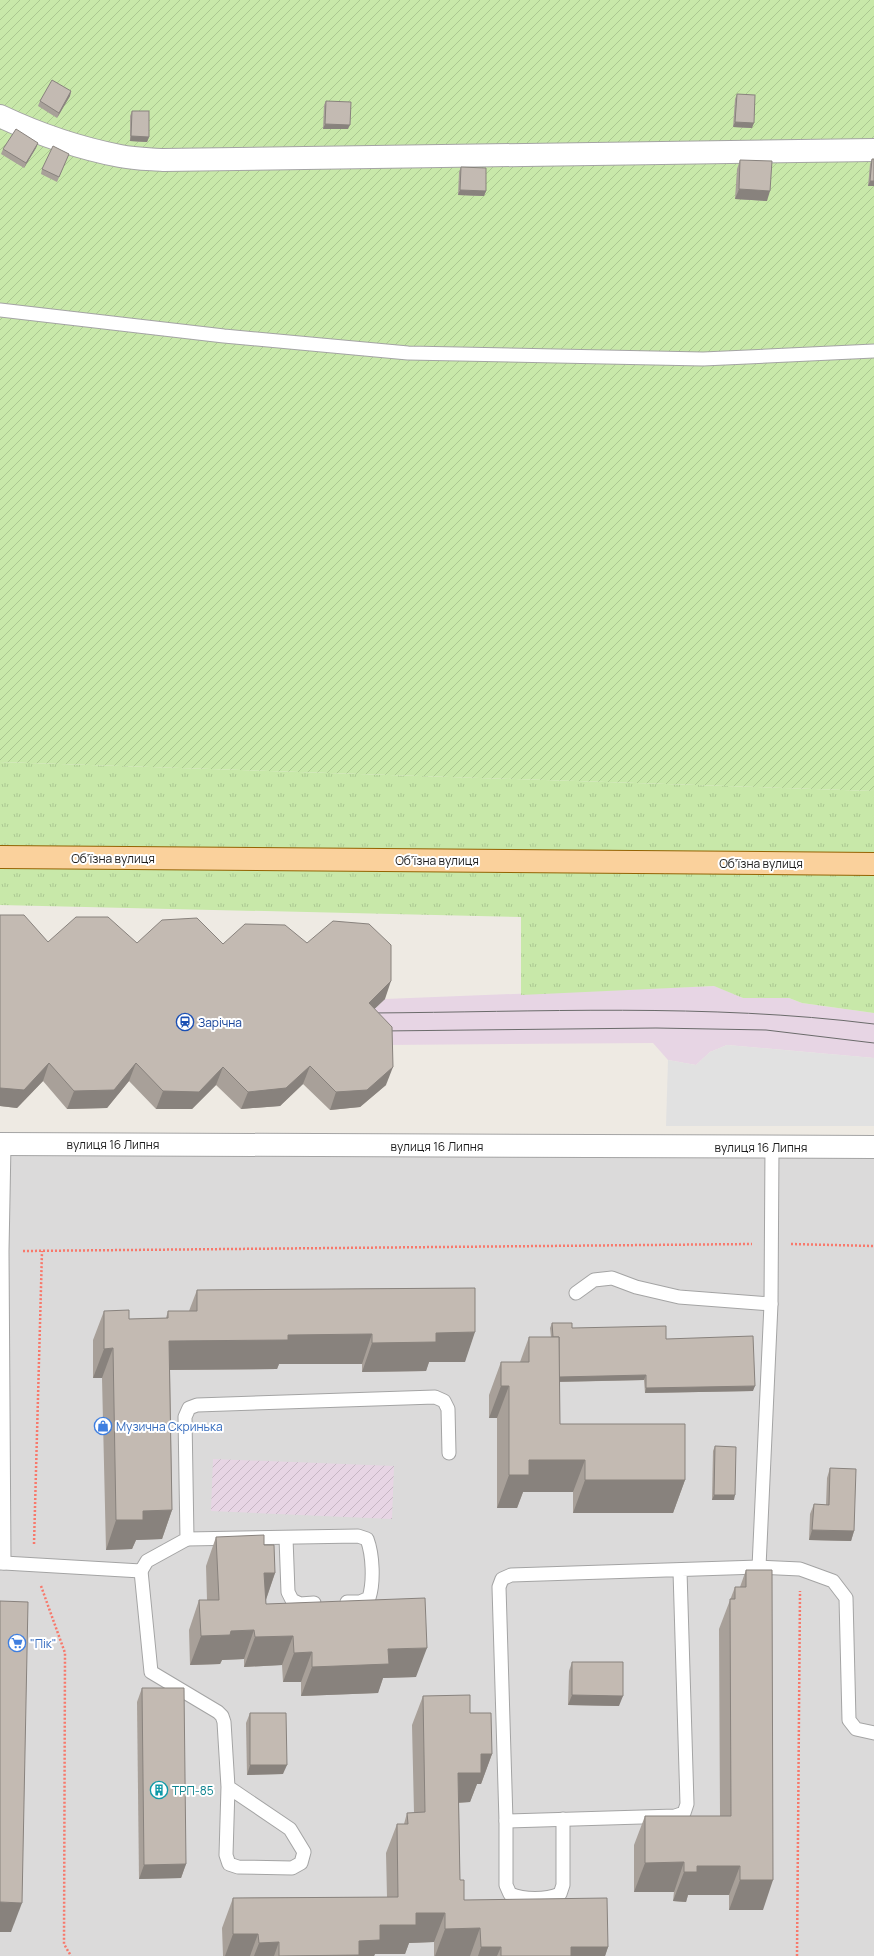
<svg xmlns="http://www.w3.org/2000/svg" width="874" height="1956" viewBox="0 0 874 1956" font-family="Manrope,sans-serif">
<defs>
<pattern id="industrial-furrows" width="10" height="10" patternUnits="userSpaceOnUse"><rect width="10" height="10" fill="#e7d5e4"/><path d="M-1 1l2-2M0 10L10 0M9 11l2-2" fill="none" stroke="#c6b6c3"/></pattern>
<pattern id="grass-tufts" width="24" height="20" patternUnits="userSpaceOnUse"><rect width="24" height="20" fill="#c8e8a9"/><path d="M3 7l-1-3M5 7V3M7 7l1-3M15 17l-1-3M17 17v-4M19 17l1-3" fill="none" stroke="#abc791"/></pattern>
<pattern id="garden-furrows" width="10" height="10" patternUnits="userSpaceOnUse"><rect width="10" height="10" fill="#c8e8a9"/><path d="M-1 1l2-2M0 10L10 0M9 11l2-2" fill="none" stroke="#abc791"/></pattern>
</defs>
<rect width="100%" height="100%" fill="#eeeae3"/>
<path fill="#dbdada" d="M 0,1144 L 874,1147 L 874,1956 L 0,1956 Z"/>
<path fill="url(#industrial-furrows)" d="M 213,1459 L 394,1466 L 392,1519 L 211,1511 Z"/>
<path fill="#e7d5e4" d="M 715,986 L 743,998 L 789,998 L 802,1003 L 874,1013 L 874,1058 L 727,1045 L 710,1052 L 696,1065 L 668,1060 L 653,1043 L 385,1045 L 362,1021 L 385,999 Z"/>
<path fill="url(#grass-tufts)" d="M 0,762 L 874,791 L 874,1013 L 802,1003 L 789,998 L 743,998 L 714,986 L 521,995 L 521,917 L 0,905 Z"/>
<path fill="url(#garden-furrows)" d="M 0,0 L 874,0 L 874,791 L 0,762 Z"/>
<path fill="#e1e1e1" d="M 727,1045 L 874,1058 L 874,1126 L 666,1126 L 668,1060 L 696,1065 L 710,1052 Z"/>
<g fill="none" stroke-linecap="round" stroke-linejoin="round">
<defs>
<g id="service">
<path d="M 0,310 L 224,336 L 408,353 L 703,359 L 874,351"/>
<path d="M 576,1293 L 594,1280 L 612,1278 L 636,1287 L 679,1297 L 771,1304"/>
<path d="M 286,1538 L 288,1592 L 292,1600 L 300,1604 L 314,1603"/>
<path d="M 187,1539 L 358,1536 L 367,1539 C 373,1555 374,1582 369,1598 L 360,1602 L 347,1602"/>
<path d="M 0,1563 L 4,1563 L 2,1251 L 4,1144"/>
<path d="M 4,1563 L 141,1571 L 147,1561 L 187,1539 L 185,1417 L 189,1408 L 197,1405 L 435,1397 L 444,1401 L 448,1409 L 449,1453"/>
<path d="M 759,1567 L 771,1304 L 772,1147"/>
<path d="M 141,1571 L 151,1672 L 218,1712 L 222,1716 L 224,1722 L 228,1787 L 226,1855 L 229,1864 L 238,1867 L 292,1868 L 301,1863 L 304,1852 L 290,1829 L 228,1787"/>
<path d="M 680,1571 L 687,1804 L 684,1813 L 675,1816 L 506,1821 L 499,1587 L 502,1579 L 511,1575 L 759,1567 L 800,1569 L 833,1581 L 846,1598 L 849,1720 L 856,1729 L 874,1733"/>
<path d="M 506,1821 L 506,1885 L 510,1894 C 524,1900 546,1900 560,1894 L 563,1885 L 563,1819"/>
</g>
<path id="minor" d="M 0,116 C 38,134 79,148 120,156 C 134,159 149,159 163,160 L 874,150"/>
<path id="tertiary" d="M 0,1144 L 874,1147"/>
<path id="primary" d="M 0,857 L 874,864"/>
</defs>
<use href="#service" stroke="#a4a4a4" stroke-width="15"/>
<use href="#minor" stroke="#a4a4a4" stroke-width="24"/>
<use href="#tertiary" stroke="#a4a4a4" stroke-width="24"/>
<use href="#primary" stroke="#946302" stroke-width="24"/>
<g stroke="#f8786b" stroke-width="2.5" stroke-dasharray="2 2" stroke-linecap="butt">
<path d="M 791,1244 L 874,1246"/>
<path d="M 23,1251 L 752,1244"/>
<path d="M 34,1544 L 42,1251"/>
<path d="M 41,1586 L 65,1653 L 64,1944 L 71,1956"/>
<path d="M 797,1956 L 800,1591"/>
</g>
<use href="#service" stroke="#fff" stroke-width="13"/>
<use href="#minor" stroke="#fff" stroke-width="22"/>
<use href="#tertiary" stroke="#fff" stroke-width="22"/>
<use href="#primary" stroke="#fad19c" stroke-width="22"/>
<g stroke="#6b6b6b" stroke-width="1">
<path d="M 371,1013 C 538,1012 707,1003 874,1024"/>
<path d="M 382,1031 L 656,1028 L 766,1030 L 874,1043"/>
</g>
</g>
<g fill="#a8a099">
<path d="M 71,91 L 70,96 L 57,118 L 38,106 L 40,101 Z"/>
<path d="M 737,94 L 752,128 L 733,127 L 735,99 Z"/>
<path d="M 326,101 L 348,129 L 323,129 L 324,105 Z"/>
<path d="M 132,111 L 149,137 L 147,142 L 130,141 L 130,116 Z"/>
<path d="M 38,143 L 36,148 L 24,168 L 1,154 L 3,149 Z"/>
<path d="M 69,154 L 57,182 L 41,174 L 42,169 Z"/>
<path d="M 872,159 L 874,186 L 868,186 L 870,164 Z"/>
<path d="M 740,160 L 767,201 L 735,199 L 737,169 Z"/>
<path d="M 461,167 L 486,191 L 484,196 L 458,195 L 459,172 Z"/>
<path d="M 0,915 L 48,942 L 223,944 L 307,943 L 385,999 L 374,1009 L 386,1085 L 360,1107 L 330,1110 L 303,1084 L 280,1106 L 241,1109 L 216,1085 L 192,1109 L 156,1109 L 129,1081 L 107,1108 L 67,1109 L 43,1081 L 17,1108 L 0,1106 Z"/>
<path d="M 475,1288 L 465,1362 L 429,1362 L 426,1371 L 362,1372 L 362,1364 L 279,1364 L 277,1369 L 170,1370 L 172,1510 L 162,1539 L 136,1540 L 132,1549 L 106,1550 L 102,1378 L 93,1378 L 93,1340 L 104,1311 L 129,1319 L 166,1318 L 168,1311 L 189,1311 L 197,1290 Z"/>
<path d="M 552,1323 L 572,1328 L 666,1339 L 753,1391 L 645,1393 L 644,1380 L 559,1382 L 560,1424 L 685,1480 L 673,1513 L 573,1513 L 573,1492 L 523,1492 L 517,1508 L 497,1508 L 497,1418 L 489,1418 L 489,1395 L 501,1362 L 520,1362 L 529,1337 L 551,1337 L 550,1328 Z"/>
<path d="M 715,1446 L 734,1500 L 712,1500 L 713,1451 Z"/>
<path d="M 830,1468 L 854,1531 L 851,1541 L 809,1540 L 810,1514 L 814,1504 L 826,1505 L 827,1478 Z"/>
<path d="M 216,1537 L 264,1545 L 275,1573 L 266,1600 L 266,1604 L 416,1677 L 383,1678 L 378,1693 L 301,1696 L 301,1682 L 283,1682 L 282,1665 L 244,1667 L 244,1659 L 222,1660 L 220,1664 L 190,1665 L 189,1630 L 199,1600 L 207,1600 L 206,1566 Z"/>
<path d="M 746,1570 L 763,1910 L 729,1910 L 729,1895 L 688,1895 L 686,1902 L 673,1901 L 674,1892 L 634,1892 L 634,1845 L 645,1816 L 720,1816 L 719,1629 L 735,1587 L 740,1587 Z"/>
<path d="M 572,1662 L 619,1706 L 568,1705 L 569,1671 Z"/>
<path d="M 142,1688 L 186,1864 L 181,1878 L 139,1879 L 137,1702 Z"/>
<path d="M 423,1696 L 470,1713 L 492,1754 L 481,1784 L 477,1784 L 470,1802 L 459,1803 L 460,1880 L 464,1900 L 608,1947 L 605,1956 L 434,1956 L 434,1942 L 409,1943 L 405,1954 L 375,1954 L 374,1956 L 223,1956 L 222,1928 L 233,1898 L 387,1897 L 386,1853 L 397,1824 L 404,1824 L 407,1813 L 414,1813 L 412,1725 Z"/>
<path d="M 250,1713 L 283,1774 L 247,1775 L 246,1723 Z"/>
</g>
<g fill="#88827d">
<path d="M 71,91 L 70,96 L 57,118 L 59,113 Z"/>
<path d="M 735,122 L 754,123 L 752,128 L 733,127 Z"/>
<path d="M 325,124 L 350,125 L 348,129 L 323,129 Z"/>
<path d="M 131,136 L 149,137 L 147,142 L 130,141 Z"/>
<path d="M 38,143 L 36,148 L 24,168 L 26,163 Z"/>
<path d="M 870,181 L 874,181 L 874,186 L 868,186 Z"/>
<path d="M 739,189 L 770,191 L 767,201 L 735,199 Z"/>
<path d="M 460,190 L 486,191 L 484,196 L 458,195 Z"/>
<path d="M 391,981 L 385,999 L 362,1021 L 369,1003 Z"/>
<path d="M 49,1063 L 43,1081 L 17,1108 L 0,1106 L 0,1088 Z"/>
<path d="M 136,1063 L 129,1081 L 107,1108 L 67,1109 L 74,1091 Z"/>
<path d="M 310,1066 L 303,1084 L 280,1106 L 241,1109 L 248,1092 Z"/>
<path d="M 223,1067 L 216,1085 L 192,1109 L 156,1109 L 163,1091 Z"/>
<path d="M 393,1067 L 386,1085 L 360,1107 L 330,1110 L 336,1092 Z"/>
<path d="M 475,1332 L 465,1362 L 429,1362 L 426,1371 L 362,1372 L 372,1343 L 436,1333 Z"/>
<path d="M 372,1334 L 362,1364 L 279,1364 L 277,1369 L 158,1370 L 169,1341 L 288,1335 Z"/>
<path d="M 113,1348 L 102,1378 L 93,1378 L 104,1349 Z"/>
<path d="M 646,1375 L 644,1380 L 548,1382 L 550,1377 Z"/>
<path d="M 501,1386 L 509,1386 L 497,1418 L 489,1418 Z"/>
<path d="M 755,1386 L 753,1391 L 645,1393 L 646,1388 Z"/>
<path d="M 529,1460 L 585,1460 L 573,1492 L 523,1492 L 517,1508 L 497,1508 L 509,1475 Z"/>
<path d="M 585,1480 L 685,1480 L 673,1513 L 573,1513 Z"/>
<path d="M 714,1495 L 735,1495 L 734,1500 L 712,1500 Z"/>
<path d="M 172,1510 L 162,1539 L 136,1540 L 132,1549 L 106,1550 L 116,1520 L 143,1511 Z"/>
<path d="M 812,1530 L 854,1531 L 851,1541 L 809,1540 Z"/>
<path d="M 264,1573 L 275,1573 L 265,1602 Z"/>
<path d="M 254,1630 L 244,1659 L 222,1660 L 220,1664 L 190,1665 L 201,1636 L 231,1631 Z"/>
<path d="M 293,1636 L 282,1665 L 244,1667 L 255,1637 Z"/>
<path d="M 427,1648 L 416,1677 L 383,1678 L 378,1693 L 301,1696 L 312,1667 L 388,1649 Z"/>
<path d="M 312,1652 L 301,1682 L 283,1682 L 294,1653 Z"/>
<path d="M 572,1695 L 623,1696 L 619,1706 L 568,1705 Z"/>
<path d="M 481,1754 L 492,1754 L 481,1784 L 477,1784 L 470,1802 L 448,1803 L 458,1773 Z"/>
<path d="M 250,1765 L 287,1765 L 283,1774 L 247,1775 Z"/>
<path d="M 684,1862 L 674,1892 L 634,1892 L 645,1863 Z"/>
<path d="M 186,1864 L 181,1878 L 139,1879 L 144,1865 Z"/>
<path d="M 697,1866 L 740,1866 L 729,1895 L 688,1895 L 686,1902 L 673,1901 L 684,1872 Z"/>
<path d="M 740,1880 L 773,1880 L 763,1910 L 729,1910 Z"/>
<path d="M 0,1902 L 22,1903 L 11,1932 L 0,1932 Z"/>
<path d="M 416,1913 L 445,1913 L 434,1942 L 409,1943 L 405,1954 L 375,1954 L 374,1956 L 282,1956 L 359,1941 L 380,1925 Z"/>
<path d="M 480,1928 L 470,1956 L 435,1956 L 445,1929 Z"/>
<path d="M 233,1934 L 258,1934 L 250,1956 L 225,1956 Z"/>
<path d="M 279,1942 L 274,1956 L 254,1956 L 259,1943 Z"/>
<path d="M 481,1947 L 501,1947 L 497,1956 L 478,1956 Z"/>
<path d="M 571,1947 L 608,1947 L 605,1956 L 568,1956 Z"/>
</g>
<g fill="#c3bab2" stroke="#88827d">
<path d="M 52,80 L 71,91 L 59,113 L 40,101 Z"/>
<path d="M 737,94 L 755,95 L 754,123 L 735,122 Z"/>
<path d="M 326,101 L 351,102 L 350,125 L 325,124 Z"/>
<path d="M 132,111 L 149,111 L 149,137 L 131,136 Z"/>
<path d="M 16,129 L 38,143 L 26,163 L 3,149 Z"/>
<path d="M 53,146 L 69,154 L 59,177 L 42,169 Z"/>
<path d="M 872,159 L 874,159 L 874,181 L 870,181 Z"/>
<path d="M 740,160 L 772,161 L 770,191 L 739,189 Z"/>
<path d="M 461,167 L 486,168 L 486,191 L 460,190 Z"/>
<path d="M 0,915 L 24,915 L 48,942 L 76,917 L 108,917 L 137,943 L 162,920 L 197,918 L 223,944 L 245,924 L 285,925 L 307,943 L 333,921 L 369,924 L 391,945 L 391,981 L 369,1003 L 392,1027 L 393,1067 L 367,1090 L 336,1092 L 310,1066 L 286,1088 L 248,1092 L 223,1067 L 199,1092 L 163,1091 L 136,1063 L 114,1090 L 74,1091 L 49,1063 L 24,1090 L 0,1088 Z"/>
<path d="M 475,1288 L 475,1332 L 436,1333 L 436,1342 L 372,1343 L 372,1334 L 288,1335 L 288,1340 L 169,1341 L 172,1510 L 143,1511 L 143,1520 L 116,1520 L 113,1348 L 104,1349 L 104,1311 L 129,1310 L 129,1319 L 168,1318 L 168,1311 L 197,1311 L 197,1290 Z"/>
<path d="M 552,1323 L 572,1323 L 572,1328 L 666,1326 L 666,1339 L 753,1336 L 755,1386 L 646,1388 L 646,1375 L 559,1377 L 559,1337 L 553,1337 Z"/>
<path d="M 529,1337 L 559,1337 L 560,1424 L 685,1424 L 685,1480 L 585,1480 L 585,1460 L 529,1460 L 529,1475 L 509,1475 L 509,1386 L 501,1386 L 501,1362 L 529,1362 Z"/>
<path d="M 715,1446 L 736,1447 L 735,1495 L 714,1495 Z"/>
<path d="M 830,1468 L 856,1469 L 854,1531 L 812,1530 L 814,1504 L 829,1505 Z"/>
<path d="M 264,1535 L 264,1545 L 274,1545 L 275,1573 L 264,1573 L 266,1604 L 425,1598 L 427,1648 L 388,1649 L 389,1664 L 312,1667 L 312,1652 L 294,1653 L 293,1636 L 255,1637 L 254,1630 L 231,1631 L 230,1635 L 201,1636 L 199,1600 L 219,1600 L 216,1537 Z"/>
<path d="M 746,1570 L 772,1570 L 773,1880 L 740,1880 L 740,1866 L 697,1866 L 697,1872 L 684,1872 L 684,1862 L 645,1863 L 645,1816 L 731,1816 L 730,1599 L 735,1599 L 735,1587 L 746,1587 Z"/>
<path d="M 0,1601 L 28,1602 L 22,1903 L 0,1902 Z"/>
<path d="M 572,1662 L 623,1662 L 623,1696 L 572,1695 Z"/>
<path d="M 142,1688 L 184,1688 L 186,1864 L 144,1865 Z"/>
<path d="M 470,1695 L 470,1713 L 491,1713 L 492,1754 L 481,1754 L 481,1773 L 458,1773 L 460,1880 L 464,1880 L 464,1900 L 607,1898 L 608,1947 L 571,1947 L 571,1956 L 501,1956 L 501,1947 L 481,1947 L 480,1928 L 445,1929 L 445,1913 L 416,1913 L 416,1925 L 380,1925 L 380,1940 L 359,1941 L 359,1955 L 279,1956 L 279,1942 L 259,1943 L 258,1934 L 233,1934 L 233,1898 L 398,1897 L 397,1824 L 408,1824 L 407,1813 L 425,1812 L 423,1696 Z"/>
<path d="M 250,1713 L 286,1713 L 287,1765 L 250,1765 Z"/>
</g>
<defs>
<symbol id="station-ring" viewBox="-11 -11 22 22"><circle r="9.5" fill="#fff" stroke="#1a4fb4" stroke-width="1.5"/><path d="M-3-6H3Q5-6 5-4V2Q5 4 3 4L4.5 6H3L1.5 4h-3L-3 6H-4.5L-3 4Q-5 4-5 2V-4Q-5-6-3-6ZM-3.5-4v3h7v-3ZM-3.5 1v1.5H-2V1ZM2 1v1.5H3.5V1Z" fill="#1a4fb4"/></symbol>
<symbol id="shop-ring" viewBox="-11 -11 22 22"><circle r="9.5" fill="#fff" stroke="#3f7fe0" stroke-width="1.5"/><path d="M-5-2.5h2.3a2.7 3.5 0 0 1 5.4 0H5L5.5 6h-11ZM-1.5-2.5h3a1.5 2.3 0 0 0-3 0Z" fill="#3f7fe0"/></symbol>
<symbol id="supermarket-ring" viewBox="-11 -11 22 22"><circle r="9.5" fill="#fff" stroke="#3f7fe0" stroke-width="1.5"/><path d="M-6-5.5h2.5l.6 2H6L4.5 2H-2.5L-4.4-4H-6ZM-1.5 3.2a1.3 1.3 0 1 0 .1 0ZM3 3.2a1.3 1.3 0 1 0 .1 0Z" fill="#3f7fe0"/></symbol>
<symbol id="building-ring" viewBox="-11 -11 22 22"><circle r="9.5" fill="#fff" stroke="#0f9aa8" stroke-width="1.5"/><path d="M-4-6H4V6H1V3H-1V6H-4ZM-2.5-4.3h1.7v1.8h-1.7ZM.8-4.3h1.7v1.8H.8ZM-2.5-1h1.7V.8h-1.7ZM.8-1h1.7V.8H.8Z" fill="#0f9aa8"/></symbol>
</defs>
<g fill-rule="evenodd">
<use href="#station-ring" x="175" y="1012" width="20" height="20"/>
<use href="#shop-ring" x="93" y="1416" width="20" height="20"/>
<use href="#supermarket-ring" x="7" y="1633" width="20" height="20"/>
<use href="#building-ring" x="149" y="1780" width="20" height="20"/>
</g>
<g text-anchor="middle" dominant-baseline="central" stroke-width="4" stroke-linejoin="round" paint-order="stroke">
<g font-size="12" fill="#1d1d1d" stroke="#fff">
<text x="113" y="858">Обʼїзна вулиця</text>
<text x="437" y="860">Обʼїзна вулиця</text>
<text x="761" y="863">Обʼїзна вулиця</text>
<text x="113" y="1144">вулиця 16 Липня</text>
<text x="437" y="1146">вулиця 16 Липня</text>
<text x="761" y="1147">вулиця 16 Липня</text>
</g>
<g font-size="12" fill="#164399" stroke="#fff" text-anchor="start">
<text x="198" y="1022">Зарічна</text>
</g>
<g font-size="12" fill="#366cbe" stroke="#fff" text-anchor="start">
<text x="116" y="1426">Музична Скринька</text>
<text x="30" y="1643">"Пік"</text>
</g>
<g font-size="12" fill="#0d838f" stroke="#fff" text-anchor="start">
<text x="172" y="1790">ТРП-85</text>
</g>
</g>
</svg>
